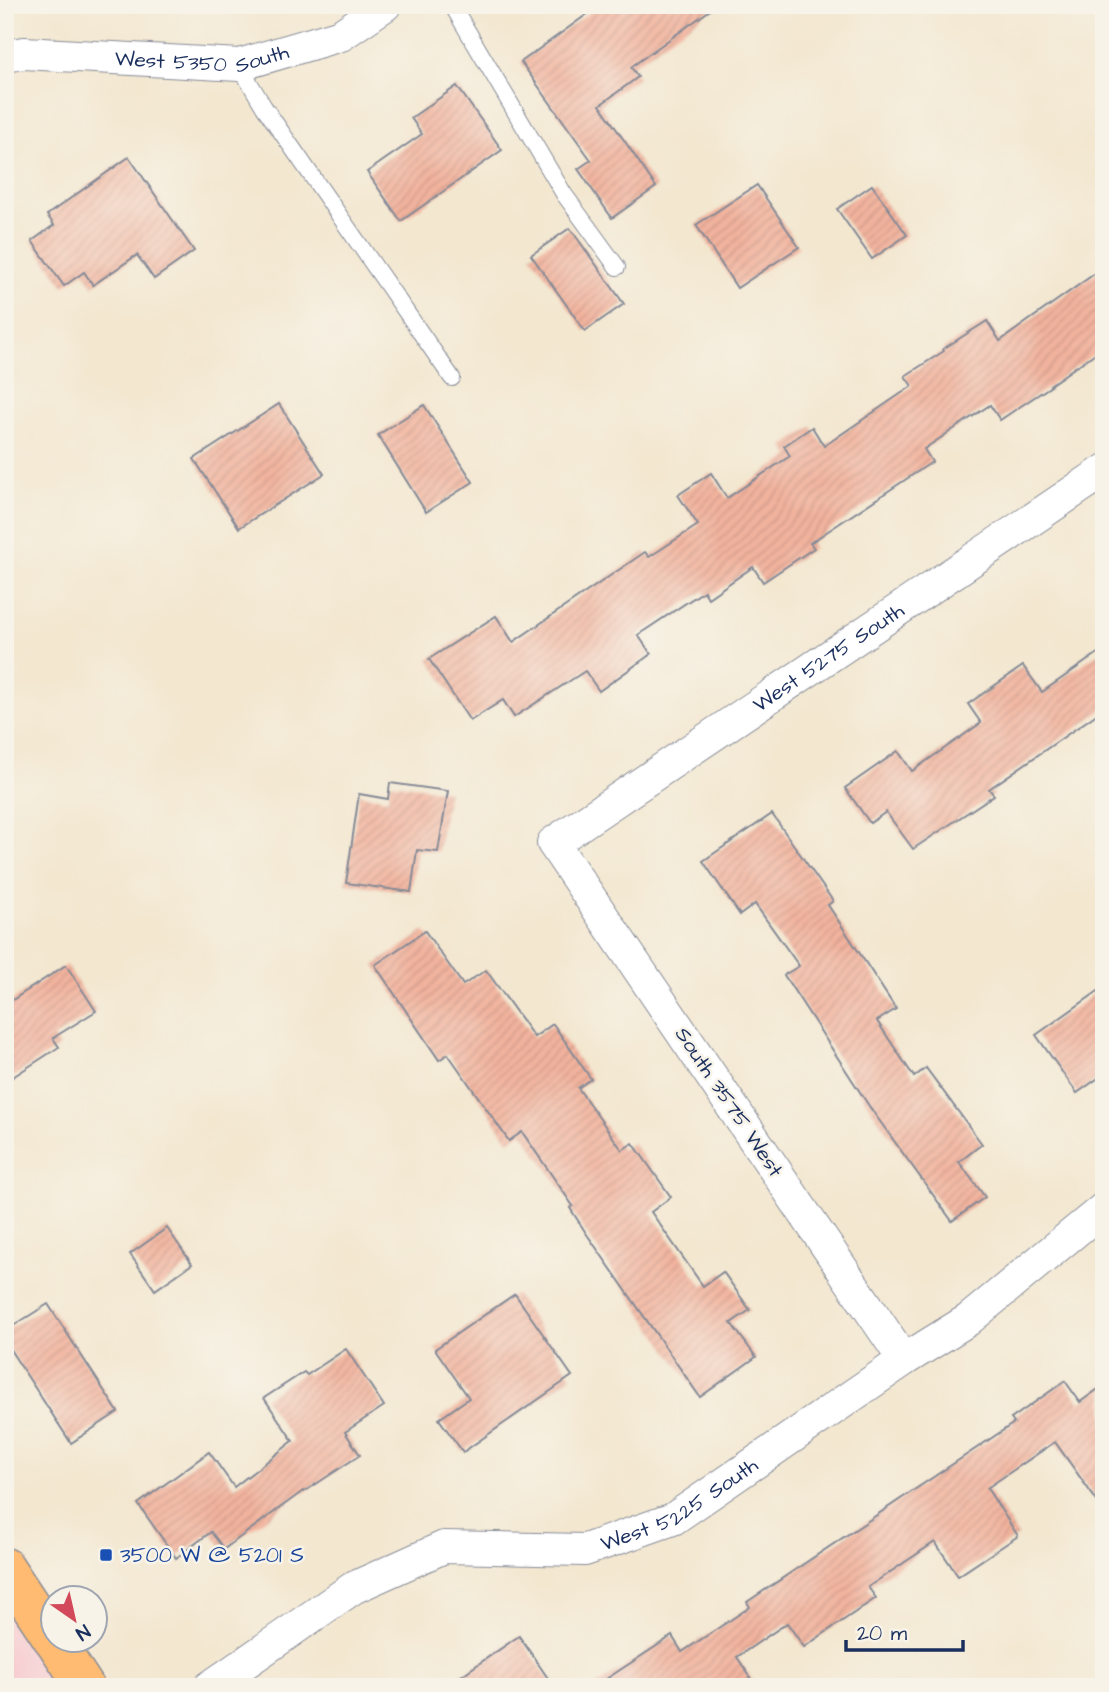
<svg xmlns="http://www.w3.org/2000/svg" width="1109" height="1692" viewBox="0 0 1109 1692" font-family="'Architects Daughter',sans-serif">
<defs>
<pattern id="building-hatch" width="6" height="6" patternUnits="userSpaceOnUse" patternTransform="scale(1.75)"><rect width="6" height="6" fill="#f2b39d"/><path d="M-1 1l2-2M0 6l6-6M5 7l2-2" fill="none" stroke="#cf9a8a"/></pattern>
</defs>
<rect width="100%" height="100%" fill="#f7f3e8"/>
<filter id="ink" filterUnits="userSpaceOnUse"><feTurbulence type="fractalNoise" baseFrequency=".0143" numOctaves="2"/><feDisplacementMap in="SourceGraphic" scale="14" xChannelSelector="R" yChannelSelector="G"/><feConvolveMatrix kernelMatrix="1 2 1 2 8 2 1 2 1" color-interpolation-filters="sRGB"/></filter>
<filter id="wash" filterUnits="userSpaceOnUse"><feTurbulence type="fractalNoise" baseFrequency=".00686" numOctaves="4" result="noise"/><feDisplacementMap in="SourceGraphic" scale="28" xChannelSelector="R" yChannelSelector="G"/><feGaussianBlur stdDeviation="1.57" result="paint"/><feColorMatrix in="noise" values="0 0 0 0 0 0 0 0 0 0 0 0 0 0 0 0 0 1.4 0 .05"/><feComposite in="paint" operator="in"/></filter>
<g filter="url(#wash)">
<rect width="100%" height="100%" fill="#f3e7d0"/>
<path fill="#f7cfd3" d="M 5,1609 L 58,1687 L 5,1687 Z"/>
<g id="blocks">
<g fill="url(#building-hatch)">
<path d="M 600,5 L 717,5 L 631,67 L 638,77 L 600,105 L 656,187 L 612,218 L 578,169 L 591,160 L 521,62 Z"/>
<path d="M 457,86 L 502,150 L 401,221 L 367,172 L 422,134 L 411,118 Z"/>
<path d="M 129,157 L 194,251 L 154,279 L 137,255 L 93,285 L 84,272 L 64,286 L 32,241 L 54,225 L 47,215 Z"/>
<path d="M 757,185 L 799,247 L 737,288 L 696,225 Z"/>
<path d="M 872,185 L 907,235 L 872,259 L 837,209 Z"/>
<path d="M 570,228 L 624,304 L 585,331 L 531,255 Z"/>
<path d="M 1104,267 L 1104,347 L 1050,385 L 1051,386 L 1000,420 L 990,405 L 924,449 L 932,462 L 810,543 L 814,548 L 763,582 L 753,567 L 708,598 L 704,591 L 638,635 L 651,654 L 599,691 L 585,671 L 514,717 L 503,700 L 470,721 L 429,659 L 496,616 L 513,642 L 645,552 L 649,557 L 698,525 L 678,495 L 711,473 L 727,498 L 790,456 L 784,446 L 812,427 L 824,446 L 912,386 L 905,376 L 944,351 L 943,349 L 987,321 L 1000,341 Z"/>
<path d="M 279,404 L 324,474 L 239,528 L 194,459 Z"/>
<path d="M 424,405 L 473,482 L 426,512 L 378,435 Z"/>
<path d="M 1104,649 L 1104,709 L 989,789 L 994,795 L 913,849 L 886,812 L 870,823 L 845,788 L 898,751 L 912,771 L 981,723 L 968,704 L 1023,666 L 1042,692 Z"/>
<path d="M 390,783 L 448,791 L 438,852 L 417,850 L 411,892 L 346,883 L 359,794 L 388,799 Z"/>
<path d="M 772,814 L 833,901 L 828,905 L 896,1009 L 877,1021 L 914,1077 L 926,1068 L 982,1144 L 959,1162 L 985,1197 L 952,1221 L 871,1109 L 784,975 L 799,966 L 755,904 L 740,915 L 703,861 Z"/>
<path d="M 425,931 L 463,985 L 486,970 L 534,1037 L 553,1024 L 591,1079 L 578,1088 L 622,1150 L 633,1143 L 671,1197 L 651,1212 L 703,1286 L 723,1272 L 750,1310 L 731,1323 L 756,1357 L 700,1397 L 586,1233 L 570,1208 L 573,1206 L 522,1132 L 509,1141 L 448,1054 L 439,1060 L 375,965 Z"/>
<path d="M 66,965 L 96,1011 L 53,1038 L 59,1047 L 5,1082 L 5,1005 Z"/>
<path d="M 1104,987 L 1104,1074 L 1077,1093 L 1036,1035 Z"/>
<path d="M 167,1228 L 192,1264 L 155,1290 L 130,1254 Z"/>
<path d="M 515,1294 L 572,1376 L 463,1452 L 439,1419 L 469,1398 L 435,1349 Z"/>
<path d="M 48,1304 L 118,1412 L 71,1443 L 5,1342 L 5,1331 Z"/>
<path d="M 346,1349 L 384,1406 L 345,1432 L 360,1455 L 304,1492 L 303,1491 L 224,1549 L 211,1532 L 176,1558 L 138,1504 L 209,1452 L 234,1487 L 293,1441 L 264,1398 L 304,1372 L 307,1375 Z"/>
<path d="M 1065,1381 L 1080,1402 L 1104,1385 L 1104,1511 L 1055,1442 L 987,1488 L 1018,1536 L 958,1576 L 935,1542 L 868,1587 L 876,1598 L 804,1647 L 787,1623 L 737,1657 L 757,1687 L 594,1687 L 672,1636 L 682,1652 L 750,1607 L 747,1602 L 1014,1423 L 1011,1419 Z"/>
<path d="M 519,1636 L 554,1687 L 445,1687 Z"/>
</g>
</g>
</g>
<g filter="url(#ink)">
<use href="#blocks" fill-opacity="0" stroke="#878b97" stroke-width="2"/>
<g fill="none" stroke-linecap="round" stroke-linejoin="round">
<defs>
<g id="lane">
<path d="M 452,5 L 564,194 L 617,267"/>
<path d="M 239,65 L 264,107 L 452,378"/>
</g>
<g id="street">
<path id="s1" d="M 5,56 L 24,53 L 239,65 L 341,35 L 385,5"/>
<path id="s2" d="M 904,1360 L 553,843 L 1104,471"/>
<path id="s3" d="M 210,1687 L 353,1588 L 444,1547 L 585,1550 L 673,1519 L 904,1360 L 968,1320 L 1104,1208"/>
</g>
<g id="primary">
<path d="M 5,1567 L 52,1638"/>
<path d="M 54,1640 L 85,1687"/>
</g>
</defs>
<use href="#lane" stroke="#878b97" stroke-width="18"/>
<use href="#street" stroke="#878b97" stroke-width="34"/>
<use href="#primary" stroke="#878b97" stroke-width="41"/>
<use href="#lane" stroke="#fff" stroke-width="16"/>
<use href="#street" stroke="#fff" stroke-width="32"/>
<use href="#primary" stroke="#febb71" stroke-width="38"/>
</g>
</g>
<rect fill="#1a4fb4" stroke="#f7f3e8" stroke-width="2.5" x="99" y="1548" width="14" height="14" rx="3.5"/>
<g text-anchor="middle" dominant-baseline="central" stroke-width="5" stroke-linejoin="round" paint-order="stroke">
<g font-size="21" fill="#1b2f5e" stroke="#f7f3e8">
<text stroke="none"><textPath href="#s1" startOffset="198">West 5350 South</textPath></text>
<text stroke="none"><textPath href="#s2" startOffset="957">West 5275 South</textPath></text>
<text transform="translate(729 1102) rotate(56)">South 3575 West</text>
<text stroke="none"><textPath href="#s3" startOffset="520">West 5225 South</textPath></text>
</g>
<g font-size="21" fill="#164399" stroke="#f7f3e8" text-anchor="start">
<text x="120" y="1555">3500 W @ 5201 S</text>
</g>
</g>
<rect width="1109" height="1692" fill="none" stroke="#f7f3e8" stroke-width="28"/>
<g transform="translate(74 1619) rotate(146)"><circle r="33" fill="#f7f3e8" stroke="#9fa5b1" stroke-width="2"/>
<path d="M0-5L12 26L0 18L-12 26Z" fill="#d1495b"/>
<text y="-10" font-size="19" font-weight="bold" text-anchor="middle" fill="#1b2f5e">N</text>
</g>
<path d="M846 1640v10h117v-10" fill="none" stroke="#1b2f5e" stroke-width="3.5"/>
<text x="857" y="1640" font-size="21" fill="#1b2f5e" stroke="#f7f3e8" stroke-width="5" paint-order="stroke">20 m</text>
</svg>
